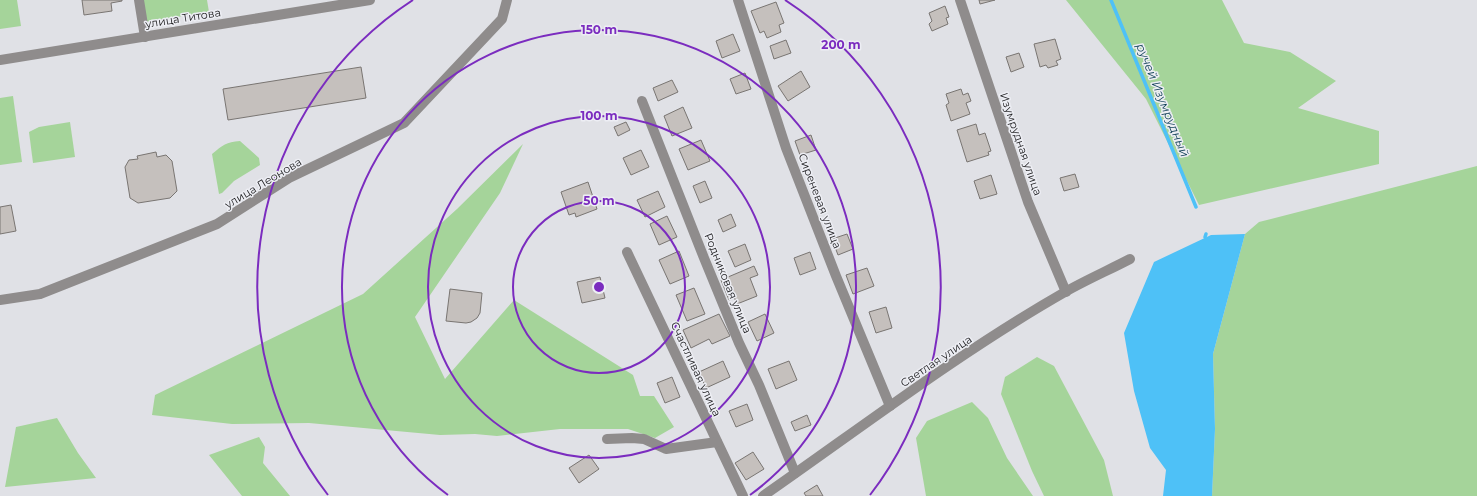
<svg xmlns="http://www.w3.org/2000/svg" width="1477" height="496" viewBox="0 0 1477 496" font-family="Montserrat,sans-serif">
<rect width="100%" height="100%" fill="#e0e1e6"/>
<g fill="#a5d49a">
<path d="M 0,0 L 17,0 L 21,26 L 0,29 Z"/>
<path d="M 139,0 L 207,0 L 209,12 L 145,22 Z"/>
<path d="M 1066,0 L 1222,0 L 1244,43 L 1290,52 L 1336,81 L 1298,108 L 1379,131 L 1379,164 L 1199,205 L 1146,99 Z"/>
<path d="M 13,96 L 22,162 L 0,165 L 0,98 Z"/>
<path d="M 70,122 L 75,157 L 33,163 L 29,132 L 39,127 Z"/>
<path d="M 240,141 L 259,158 L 260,165 L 234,181 L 222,193 L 219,194 L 212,154 C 223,145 226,142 240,141 Z"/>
<path d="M 523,144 L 500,193 L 415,317 L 445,379 L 514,300 L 633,375 L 640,396 L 654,396 L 674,427 L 655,438 L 628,429 L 560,429 L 497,436 L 475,434 L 440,435 L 309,423 L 232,424 L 152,415 L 155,395 L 363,294 L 457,209 Z"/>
<path d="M 1477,166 L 1477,496 L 1212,496 L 1215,429 L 1213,354 L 1245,234 L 1259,222 Z"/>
<path d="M 1037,357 L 1054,366 L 1104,460 L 1113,496 L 1044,496 L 1032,471 L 1001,394 L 1005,377 Z"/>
<path d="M 972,402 L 988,418 L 1007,458 L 1033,496 L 926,496 L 916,438 L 927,421 Z"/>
<path d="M 57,418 L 78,453 L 96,478 L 5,487 L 16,427 Z"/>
<path d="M 259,437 L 265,447 L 263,463 L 290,496 L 242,496 L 209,455 Z"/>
</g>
<path fill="#4ec1f7" d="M 1245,234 L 1213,354 L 1215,429 L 1212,496 L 1163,496 L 1166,470 L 1150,448 L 1134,391 L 1124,333 L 1154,262 L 1211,235 Z"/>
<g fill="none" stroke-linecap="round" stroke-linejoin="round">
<g stroke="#4ec1f7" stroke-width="3.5">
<path d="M 1111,0 L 1196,207"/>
<path d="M 1205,237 L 1206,234"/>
</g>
</g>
<g fill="#c5c0bd" stroke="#797572">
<path d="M 82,0 L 122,0 L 122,1 L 111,3 L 112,11 L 84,15 Z"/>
<path d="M 979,0 L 995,0 L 980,4 Z"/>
<path d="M 776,2 L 784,23 L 779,25 L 781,32 L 767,38 L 764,31 L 760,33 L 751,11 Z"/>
<path d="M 945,6 L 949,17 L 946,18 L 948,24 L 932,31 L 929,24 L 932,21 L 929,13 Z"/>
<path d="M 733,34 L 740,51 L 722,58 L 716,41 Z"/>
<path d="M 1055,39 L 1061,59 L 1056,61 L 1058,65 L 1048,68 L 1046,65 L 1040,67 L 1034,44 Z"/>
<path d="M 786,40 L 791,53 L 774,59 L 770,46 Z"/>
<path d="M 1019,53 L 1024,67 L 1011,72 L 1006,57 Z"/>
<path d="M 361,67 L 366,98 L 228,120 L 223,89 Z"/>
<path d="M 801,71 L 810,87 L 788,101 L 778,86 Z"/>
<path d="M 745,73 L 751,89 L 736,94 L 730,79 Z"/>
<path d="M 672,80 L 678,92 L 658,101 L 653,88 Z"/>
<path d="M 961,89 L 963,95 L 968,93 L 971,101 L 966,103 L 970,114 L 951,121 L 946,105 L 949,103 L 946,94 Z"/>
<path d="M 683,107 L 692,128 L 672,136 L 664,116 Z"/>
<path d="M 626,122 L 630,130 L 618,136 L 614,127 Z"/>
<path d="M 976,124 L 979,135 L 985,133 L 991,151 L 988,152 L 989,155 L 967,162 L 957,130 Z"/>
<path d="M 811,135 L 816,150 L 800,155 L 795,141 Z"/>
<path d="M 701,140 L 710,161 L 688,170 L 679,149 Z"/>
<path d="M 641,150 L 649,167 L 631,175 L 623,158 Z"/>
<path d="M 156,152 L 157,157 L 166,155 L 172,161 L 177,191 L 170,198 L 138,203 L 130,198 L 125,167 L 129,160 L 138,159 L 137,156 Z"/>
<path d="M 1075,174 L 1079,187 L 1064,191 L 1060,178 Z"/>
<path d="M 991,175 L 997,194 L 980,199 L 974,181 Z"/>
<path d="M 705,181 L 712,198 L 700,203 L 693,186 Z"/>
<path d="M 588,182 L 597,209 L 576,217 L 575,213 L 569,215 L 561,192 Z"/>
<path d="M 658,191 L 665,207 L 645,217 L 637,200 Z"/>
<path d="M 11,205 L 16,231 L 0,234 L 0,207 Z"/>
<path d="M 731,214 L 736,226 L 723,232 L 718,220 Z"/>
<path d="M 667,216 L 677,237 L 659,245 L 650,224 Z"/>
<path d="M 847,234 L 853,249 L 838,255 L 832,239 Z"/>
<path d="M 745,244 L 751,260 L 735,267 L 728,251 Z"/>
<path d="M 679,251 L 689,276 L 670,284 L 659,260 Z"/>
<path d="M 810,252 L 816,269 L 800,275 L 794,258 Z"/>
<path d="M 754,266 L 758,275 L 750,278 L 757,296 L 737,304 L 734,297 L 729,300 L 721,280 Z"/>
<path d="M 867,268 L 874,286 L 853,294 L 846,275 Z"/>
<path d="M 600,277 L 605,298 L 582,303 L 577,282 Z"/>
<path d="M 694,288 L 705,314 L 687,321 L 676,295 Z"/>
<path d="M 450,289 L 482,293 L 480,313 L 477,318 L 471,322 L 466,323 L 446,321 Z"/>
<path d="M 886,307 L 892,328 L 876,333 L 869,312 Z"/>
<path d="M 719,314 L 730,336 L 712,344 L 709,339 L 691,348 L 683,330 Z"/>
<path d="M 765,314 L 774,333 L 757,341 L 748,322 Z"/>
<path d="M 723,361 L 730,377 L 706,388 L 699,372 Z"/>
<path d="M 789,361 L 797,380 L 776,389 L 768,369 Z"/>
<path d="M 672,377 L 680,397 L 665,403 L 657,383 Z"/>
<path d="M 747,404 L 753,420 L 736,427 L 729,411 Z"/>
<path d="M 807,415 L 811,425 L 795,431 L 791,422 Z"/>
<path d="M 753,452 L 764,469 L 746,480 L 735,463 Z"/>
<path d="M 589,455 L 599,469 L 579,483 L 569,468 Z"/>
<path d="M 817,485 L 823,496 L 806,496 L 804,493 Z"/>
</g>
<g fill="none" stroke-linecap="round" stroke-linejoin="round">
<g stroke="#8f8c8c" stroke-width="10">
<path d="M 139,0 L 145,37"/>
<path d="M 738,0 L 786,148 L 836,276 L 890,406"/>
<path d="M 960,0 L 1028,202 L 1066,292"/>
<path d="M 0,60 L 370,0"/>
<path d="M 642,101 L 704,258 L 739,343 L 759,385 L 795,473"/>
<path d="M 627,252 L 743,496"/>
<path d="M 0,300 L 40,294 L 217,224 L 289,178 L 404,123 L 502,19 L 507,0"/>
<path d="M 607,439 L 632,438 L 644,439 L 666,449 L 717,442"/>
<path d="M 763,496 C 862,427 960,352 1065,292 C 1086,280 1109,270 1130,259"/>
</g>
</g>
<g fill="none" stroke="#7b2cbf" stroke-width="2">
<circle cx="599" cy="287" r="86"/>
<circle cx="599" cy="287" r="171"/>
<path d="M448 495A257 257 0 1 1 750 495"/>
<path d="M328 495A342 342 0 0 1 413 0M785 0A342 342 0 0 1 870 495"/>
</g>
<g text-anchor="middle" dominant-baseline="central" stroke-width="3" stroke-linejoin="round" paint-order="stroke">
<g font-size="11" fill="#1b1b1d" stroke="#edeef4">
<text transform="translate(183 18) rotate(-9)">улица Титова</text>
<text transform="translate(1021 144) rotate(71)">Изумрудная улица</text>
<text transform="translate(263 183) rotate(-31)">улица Леонова</text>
<text transform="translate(820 201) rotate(69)">Сиреневая улица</text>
<text transform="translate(728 283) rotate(68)">Родниковая улица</text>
<text transform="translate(936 361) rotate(-34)">Светлая улица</text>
<text transform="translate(696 369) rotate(65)">Счастливая улица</text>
</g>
<g font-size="12" font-style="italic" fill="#0b3d53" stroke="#edeef4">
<text transform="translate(1163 100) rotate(68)">ручей Изумрудный</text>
</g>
</g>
<circle cx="599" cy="287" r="6" fill="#7b2cbf" stroke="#edeef4" stroke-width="2"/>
<g font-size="12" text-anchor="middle" font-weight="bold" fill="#7b2cbf" stroke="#edeef4" stroke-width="3" stroke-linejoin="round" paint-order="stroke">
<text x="599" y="34">150 m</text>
<text x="841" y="49">200 m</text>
<text x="599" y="120">100 m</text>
<text x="599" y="205">50 m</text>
</g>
</svg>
